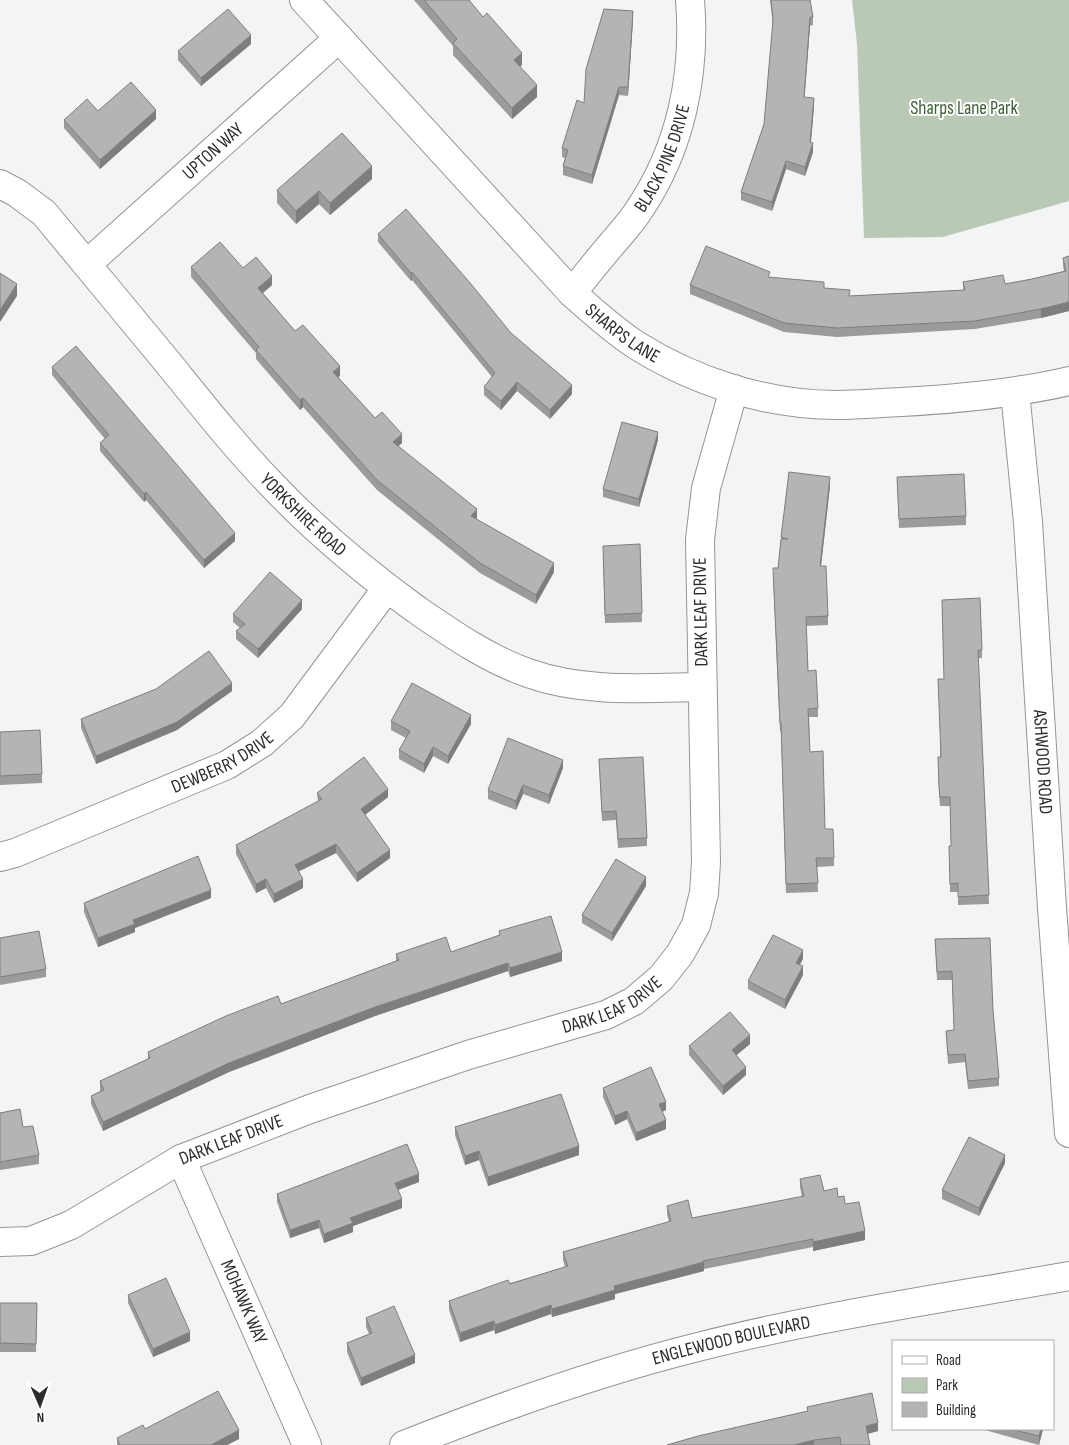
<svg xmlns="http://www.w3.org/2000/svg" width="1069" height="1445" viewBox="0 0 1069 1445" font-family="'Sofia Sans Condensed',sans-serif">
<rect width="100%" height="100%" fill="#f3f4f5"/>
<path fill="#bac8b6" d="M 852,0 L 1069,0 L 1069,201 L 943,237 L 864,238 L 857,44 Z"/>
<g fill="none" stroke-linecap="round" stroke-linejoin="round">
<defs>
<g id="minor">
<path id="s1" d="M 304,0 L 572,293 C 592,311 613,330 636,345 C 695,382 767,405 836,405 C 858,405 879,403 901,402 C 957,399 1014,394 1069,381"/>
<path id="s2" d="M 0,184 L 17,193 L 44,213 C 86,263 127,314 169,364 C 203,406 237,449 275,488 C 318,533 366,573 417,610 C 452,634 488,659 528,673 C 584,693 644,688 702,687"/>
<path id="s3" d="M 87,264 L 339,38"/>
<path id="s4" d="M 572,293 C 587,274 602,255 618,237 C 625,228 633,220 639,210 C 681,148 696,74 690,0"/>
<path id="s5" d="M 1015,392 L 1028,522 L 1052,908 L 1069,1133"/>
<path id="s6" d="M 0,857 L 15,853 L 227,765 L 262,743 L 292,716 L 387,588"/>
<path id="s7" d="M 181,1159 L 307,1445"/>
<path id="s8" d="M 0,1242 L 31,1241 L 71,1225 L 181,1159 L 310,1109 L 468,1055 L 606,1015 L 634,1001 L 661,978 L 680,954 L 696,925 L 704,893 L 706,862 L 700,540 L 706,488 L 734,389"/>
<path id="s9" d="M 404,1445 C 500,1407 597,1372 698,1347 C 820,1316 945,1298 1069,1276"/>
</g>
</defs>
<use href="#minor" stroke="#959596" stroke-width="30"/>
<use href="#minor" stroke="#fff" stroke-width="28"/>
</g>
<g fill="#9b9b9c">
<path d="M 414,0 L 469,0 L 522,65 L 520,66 L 537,97 L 512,119 L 453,55 L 453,46 Z"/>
<path d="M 770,0 L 810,0 L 813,17 L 813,25 L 810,26 L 804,97 L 814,106 L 811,143 L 813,152 L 805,176 L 786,169 L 772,211 L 741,200 L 741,192 L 764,124 L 773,25 Z"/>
<path d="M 633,19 L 628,96 L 619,95 L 592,184 L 563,175 L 563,166 L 565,158 L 562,157 L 562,148 L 584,103 Z"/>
<path d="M 251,44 L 201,86 L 178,60 L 178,51 Z"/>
<path d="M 98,111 L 156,119 L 100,169 L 64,128 L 64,120 Z"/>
<path d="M 372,179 L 330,215 L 319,204 L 296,224 L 277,203 L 277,190 Z"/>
<path d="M 378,234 L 511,333 L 572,394 L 550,419 L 517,391 L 501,410 L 484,395 L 484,387 L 492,377 L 412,280 L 411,281 L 378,242 Z"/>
<path d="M 1069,256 L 1069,311 L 1041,318 L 975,329 L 837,337 L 784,332 L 690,294 L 690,285 L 770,277 L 824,288 L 850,296 L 963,290 L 963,282 L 1005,284 L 1032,279 L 1064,271 L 1063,266 L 1063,258 Z"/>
<path d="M 191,267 L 243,268 L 272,285 L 263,293 L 295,331 L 340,376 L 338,377 L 375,418 L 402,443 L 398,446 L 477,518 L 476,519 L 554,572 L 536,604 L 480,573 L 377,490 L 303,407 L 300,410 L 256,359 L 256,353 L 191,277 Z"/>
<path d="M 52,367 L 235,541 L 204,568 L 146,500 L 144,502 L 100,451 L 100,443 L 105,439 L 52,375 Z"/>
<path d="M 658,440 L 639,507 L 603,497 L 603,489 Z"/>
<path d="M 789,472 L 830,486 L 821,566 L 828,616 L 828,625 L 806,626 L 808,671 L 818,708 L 818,717 L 809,717 L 810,752 L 825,829 L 834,858 L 834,866 L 817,867 L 818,892 L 786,893 L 781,731 L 780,732 L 773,577 L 778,568 Z"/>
<path d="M 897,477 L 966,516 L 966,525 L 899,528 Z"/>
<path d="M 640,544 L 642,622 L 605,623 L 603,554 Z"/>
<path d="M 942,608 L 982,650 L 982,658 L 978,658 L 989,904 L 958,905 L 958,892 L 950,892 L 949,846 L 951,846 L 950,806 L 940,806 L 939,794 L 938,757 L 940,757 L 944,679 Z"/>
<path d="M 302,609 L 258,658 L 236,639 L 236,631 L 240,628 L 233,622 L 233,614 Z"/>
<path d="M 232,691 L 177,730 L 96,764 L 81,728 L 81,719 Z"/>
<path d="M 391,721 L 471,724 L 448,764 L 433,756 L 424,773 L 399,759 L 399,750 L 406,738 L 391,730 Z"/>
<path d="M 0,732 L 42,774 L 42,783 L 0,785 Z"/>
<path d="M 599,759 L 647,838 L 647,846 L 618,848 L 616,820 L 602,821 Z"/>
<path d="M 563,768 L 549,804 L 523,794 L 516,810 L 488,799 L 488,790 Z"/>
<path d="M 317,793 L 388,797 L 365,815 L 390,858 L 357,882 L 336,853 L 298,872 L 303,888 L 274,903 L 266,888 L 256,893 L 236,854 L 236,845 L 318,802 Z"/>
<path d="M 646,886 L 612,941 L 582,923 L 582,915 Z"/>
<path d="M 211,898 L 135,928 L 135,932 L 98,947 L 84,912 L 84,903 Z"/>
<path d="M 499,931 L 562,961 L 510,977 L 508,971 L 375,1016 L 229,1072 L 103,1131 L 91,1104 L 91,1096 L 100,1091 L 100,1081 L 148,1059 L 148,1052 L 281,1004 L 396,961 L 396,954 L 451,952 L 499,935 Z"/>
<path d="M 0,938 L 46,969 L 46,977 L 0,985 Z"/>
<path d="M 935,939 L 993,1010 L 999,1078 L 999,1086 L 968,1089 L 965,1062 L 948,1064 L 946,1031 L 954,1030 L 952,980 L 937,980 Z"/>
<path d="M 803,959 L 800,964 L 803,975 L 785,1009 L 748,989 L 748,981 Z"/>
<path d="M 750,1044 L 736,1055 L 746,1075 L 723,1095 L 689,1055 L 689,1046 Z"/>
<path d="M 603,1088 L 666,1110 L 662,1112 L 666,1129 L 636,1141 L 627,1119 L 615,1125 L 603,1097 Z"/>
<path d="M 0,1113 L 23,1127 L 39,1155 L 39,1164 L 0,1170 Z"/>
<path d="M 455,1127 L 579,1155 L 488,1186 L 479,1160 L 465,1165 L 455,1135 Z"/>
<path d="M 1005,1163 L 979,1216 L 942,1199 L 942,1190 Z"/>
<path d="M 800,1179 L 824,1191 L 838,1197 L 845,1204 L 865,1240 L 813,1251 L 813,1247 L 704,1269 L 704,1271 L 615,1294 L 615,1299 L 552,1317 L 551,1314 L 495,1334 L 494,1330 L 460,1342 L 449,1310 L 449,1301 L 565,1267 L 563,1260 L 563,1252 L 669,1222 L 667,1214 L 667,1206 L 692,1218 L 802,1197 L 800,1187 Z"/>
<path d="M 419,1182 L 398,1190 L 402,1208 L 353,1226 L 353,1232 L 324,1243 L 319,1228 L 290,1238 L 277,1202 L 277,1194 Z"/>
<path d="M 128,1295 L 190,1341 L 153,1357 L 128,1303 Z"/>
<path d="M 0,1303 L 37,1303 L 36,1352 L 0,1352 Z"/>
<path d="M 366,1318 L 415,1363 L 361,1386 L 347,1352 L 347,1343 L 369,1334 L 366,1327 Z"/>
<path d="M 807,1407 L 878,1431 L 868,1434 L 870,1445 L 667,1445 L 807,1411 Z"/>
<path d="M 145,1429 L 239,1439 L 227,1445 L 117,1445 L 117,1438 Z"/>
<path d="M 981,1429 L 1043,1429 L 1039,1445 Z"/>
</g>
<g fill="#7e7e7f">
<path d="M 633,11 L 633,19 L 628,96 L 628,87 Z"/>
<path d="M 810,17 L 810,26 L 804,106 L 804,97 Z"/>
<path d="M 251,35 L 251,44 L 201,86 L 201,78 Z"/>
<path d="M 522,53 L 522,65 L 514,71 L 514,60 Z"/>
<path d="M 537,85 L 537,97 L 512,119 L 512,108 Z"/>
<path d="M 619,87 L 619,95 L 592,184 L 592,175 Z"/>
<path d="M 814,98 L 814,106 L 810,151 L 810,142 Z"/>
<path d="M 156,110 L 156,119 L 100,169 L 100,160 Z"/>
<path d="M 813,143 L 813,152 L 805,176 L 805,167 Z"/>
<path d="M 786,161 L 786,169 L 772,211 L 772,202 Z"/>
<path d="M 372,166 L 372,179 L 330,215 L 330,203 Z"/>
<path d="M 319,191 L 319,204 L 296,224 L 296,211 Z"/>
<path d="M 412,272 L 412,280 L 411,281 L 411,273 Z"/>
<path d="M 272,276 L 272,285 L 258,297 L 258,288 Z"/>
<path d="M 17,284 L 17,296 L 0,322 L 0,310 Z"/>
<path d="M 1069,302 L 1069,311 L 1041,318 L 1041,309 Z"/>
<path d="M 340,366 L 340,376 L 333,381 L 333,372 Z"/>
<path d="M 517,382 L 517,391 L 501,410 L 501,401 Z"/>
<path d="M 572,385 L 572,394 L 550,419 L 550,410 Z"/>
<path d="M 303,398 L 303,407 L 300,410 L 300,400 Z"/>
<path d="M 658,432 L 658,440 L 639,507 L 639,499 Z"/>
<path d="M 402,434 L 402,443 L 393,451 L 393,442 Z"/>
<path d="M 830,477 L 830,486 L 820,575 L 820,566 Z"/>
<path d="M 146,492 L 146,500 L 144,502 L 144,494 Z"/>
<path d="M 477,509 L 477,518 L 471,526 L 471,516 Z"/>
<path d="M 235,533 L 235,541 L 204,568 L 204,560 Z"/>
<path d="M 554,563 L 554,572 L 536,604 L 536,595 Z"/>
<path d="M 302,600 L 302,609 L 258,658 L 258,649 Z"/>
<path d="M 232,683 L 232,691 L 177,730 L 96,764 L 96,756 Z"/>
<path d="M 471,715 L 471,724 L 448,764 L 448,756 Z"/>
<path d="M 433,747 L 433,756 L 424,773 L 424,764 Z"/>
<path d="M 563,760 L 563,768 L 549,804 L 549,795 Z"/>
<path d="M 523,785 L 523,794 L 516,810 L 516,801 Z"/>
<path d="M 388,789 L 388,797 L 361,818 L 361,809 Z"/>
<path d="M 336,844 L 336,853 L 295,873 L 295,865 Z"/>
<path d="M 390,850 L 390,858 L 357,882 L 357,873 Z"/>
<path d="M 646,877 L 646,886 L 612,941 L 612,933 Z"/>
<path d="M 266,879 L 266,888 L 256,893 L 256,884 Z"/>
<path d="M 303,879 L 303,888 L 274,903 L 274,894 Z"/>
<path d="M 211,890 L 211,898 L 135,928 L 135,932 L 98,947 L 98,938 L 133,920 Z"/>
<path d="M 803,950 L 803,959 L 796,971 L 796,963 Z"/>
<path d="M 562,952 L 562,961 L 510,977 L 510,968 Z"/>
<path d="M 508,963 L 508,971 L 375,1016 L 229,1072 L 103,1131 L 103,1122 L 229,1063 L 375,1007 Z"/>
<path d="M 803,966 L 803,975 L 785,1009 L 785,1000 Z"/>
<path d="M 750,1035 L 750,1044 L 732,1059 L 732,1050 Z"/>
<path d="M 746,1067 L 746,1075 L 723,1095 L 723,1086 Z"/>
<path d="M 666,1102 L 666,1110 L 659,1113 L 659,1104 Z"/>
<path d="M 627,1111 L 627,1119 L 615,1125 L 615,1116 Z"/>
<path d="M 666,1120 L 666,1129 L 636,1141 L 636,1133 Z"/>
<path d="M 579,1146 L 579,1155 L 488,1186 L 488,1177 Z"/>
<path d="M 479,1151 L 479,1160 L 465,1165 L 465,1156 Z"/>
<path d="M 1005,1155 L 1005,1163 L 979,1216 L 979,1208 Z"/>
<path d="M 419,1174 L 419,1182 L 395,1191 L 395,1183 Z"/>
<path d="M 402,1199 L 402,1208 L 353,1226 L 353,1232 L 324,1243 L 324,1234 L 350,1218 Z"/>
<path d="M 319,1220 L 319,1228 L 290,1238 L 290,1230 Z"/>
<path d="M 865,1231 L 865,1240 L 813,1251 L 813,1242 Z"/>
<path d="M 704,1262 L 704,1271 L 615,1294 L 615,1299 L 552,1317 L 552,1309 L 614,1286 Z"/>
<path d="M 551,1305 L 551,1314 L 495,1334 L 495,1325 Z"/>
<path d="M 494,1321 L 494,1330 L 460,1342 L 460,1333 Z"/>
<path d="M 190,1332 L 190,1341 L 153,1357 L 153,1349 Z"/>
<path d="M 415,1355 L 415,1363 L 361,1386 L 361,1378 Z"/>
<path d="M 878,1423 L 878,1431 L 866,1434 L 866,1426 Z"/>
<path d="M 1041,1429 L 1043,1429 L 1039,1445 L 1039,1436 Z"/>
<path d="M 239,1430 L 239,1439 L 227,1445 L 211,1445 Z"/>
<path d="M 814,1440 L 814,1445 L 794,1445 Z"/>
</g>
<g fill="#b4b4b5" stroke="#7e7e7f">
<path d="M 424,0 L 469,0 L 483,17 L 487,13 L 522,53 L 514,60 L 537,85 L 512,108 L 453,43 L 457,39 Z"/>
<path d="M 771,0 L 810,0 L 813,17 L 810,17 L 804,97 L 814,98 L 810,142 L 813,143 L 805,167 L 786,161 L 772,202 L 741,192 L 764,124 L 773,20 Z"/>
<path d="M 228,9 L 251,35 L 201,78 L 178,51 Z"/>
<path d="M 604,9 L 633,11 L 628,87 L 619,87 L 592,175 L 563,166 L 568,150 L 562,148 L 577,100 L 584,103 L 586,69 Z"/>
<path d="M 131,82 L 156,110 L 100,160 L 64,120 L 87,99 L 98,111 Z"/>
<path d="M 342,133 L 372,166 L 330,203 L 319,191 L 296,211 L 277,190 Z"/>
<path d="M 406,209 L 471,284 L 511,333 L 572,385 L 550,410 L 517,382 L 501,401 L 484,387 L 495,373 L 412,272 L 411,273 L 378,234 Z"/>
<path d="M 220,242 L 243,268 L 256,257 L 272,276 L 258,288 L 295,331 L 303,325 L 340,366 L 333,372 L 375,418 L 382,412 L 402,434 L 393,442 L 477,509 L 471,516 L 554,563 L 536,595 L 480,563 L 377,480 L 303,398 L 300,400 L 256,350 L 259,347 L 191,267 Z"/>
<path d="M 706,246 L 770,272 L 768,277 L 824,282 L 824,288 L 850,290 L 849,296 L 965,290 L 963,282 L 1003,275 L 1005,284 L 1032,279 L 1066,271 L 1063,258 L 1069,256 L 1069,302 L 1041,309 L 975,321 L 837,328 L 784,323 L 690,285 Z"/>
<path d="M 0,273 L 17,284 L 0,310 Z"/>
<path d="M 76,346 L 235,533 L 204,560 L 146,492 L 144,494 L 100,443 L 109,435 L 52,367 Z"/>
<path d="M 622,422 L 658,432 L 639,499 L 603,489 Z"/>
<path d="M 789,472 L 830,477 L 820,566 L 826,566 L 828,616 L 806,617 L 808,671 L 816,670 L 818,708 L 808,709 L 810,752 L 823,751 L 825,829 L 833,829 L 834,858 L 816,858 L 818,883 L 786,884 L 781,723 L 780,723 L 773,568 L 778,568 L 781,539 L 788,539 L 781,537 Z"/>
<path d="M 964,474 L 966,516 L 899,519 L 897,477 Z"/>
<path d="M 640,544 L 642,613 L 605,615 L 603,546 Z"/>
<path d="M 270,572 L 302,600 L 258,649 L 236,631 L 245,624 L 233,614 Z"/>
<path d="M 980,598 L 982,650 L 978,650 L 989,895 L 958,897 L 958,883 L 950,884 L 949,846 L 951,846 L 950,797 L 940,797 L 939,786 L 938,757 L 941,757 L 938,679 L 944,679 L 942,600 Z"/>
<path d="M 209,651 L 232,683 L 177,722 L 96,756 L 81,719 L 156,689 Z"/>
<path d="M 412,683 L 471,715 L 448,756 L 433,747 L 424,764 L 399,750 L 410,731 L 391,721 Z"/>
<path d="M 40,730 L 42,774 L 0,776 L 0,732 Z"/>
<path d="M 508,738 L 563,760 L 549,795 L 523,785 L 516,801 L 488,790 Z"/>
<path d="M 364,757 L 388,789 L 361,809 L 390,850 L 357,873 L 336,844 L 295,865 L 303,879 L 274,894 L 266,879 L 256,884 L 236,845 L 322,799 L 317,793 Z"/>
<path d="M 643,757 L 647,838 L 618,839 L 616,811 L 602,812 L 599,759 Z"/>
<path d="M 198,856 L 211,890 L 133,920 L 135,924 L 98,938 L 84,903 Z"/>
<path d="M 616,859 L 646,877 L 612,933 L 582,915 Z"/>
<path d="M 551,916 L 562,952 L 510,968 L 508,963 L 375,1007 L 229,1063 L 103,1122 L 91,1096 L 104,1090 L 100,1081 L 150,1058 L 148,1052 L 226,1016 L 278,996 L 281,1004 L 399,960 L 396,954 L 446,937 L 451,952 L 500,935 L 499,931 Z"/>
<path d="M 39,931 L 46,969 L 0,977 L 0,938 Z"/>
<path d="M 773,935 L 803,950 L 796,963 L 803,966 L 785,1000 L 748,981 Z"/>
<path d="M 990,938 L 993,1010 L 999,1078 L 968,1081 L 965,1054 L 948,1055 L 946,1031 L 954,1030 L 952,971 L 937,972 L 935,939 Z"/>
<path d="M 730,1012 L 750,1035 L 732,1050 L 746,1067 L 723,1086 L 689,1046 Z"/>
<path d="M 651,1067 L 666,1102 L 659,1104 L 666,1120 L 636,1133 L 627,1111 L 615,1116 L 603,1088 Z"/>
<path d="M 561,1094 L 579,1146 L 488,1177 L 479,1151 L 465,1156 L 455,1127 Z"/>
<path d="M 20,1109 L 23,1127 L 33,1126 L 39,1155 L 0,1162 L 0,1113 Z"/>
<path d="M 969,1137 L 1005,1155 L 979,1208 L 942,1190 Z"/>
<path d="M 407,1144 L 419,1174 L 395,1183 L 402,1199 L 350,1218 L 353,1223 L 324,1234 L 319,1220 L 290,1230 L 277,1194 Z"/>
<path d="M 820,1175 L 824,1191 L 837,1188 L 838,1197 L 844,1196 L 845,1204 L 859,1202 L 865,1231 L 813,1242 L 813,1239 L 703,1261 L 704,1262 L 614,1286 L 615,1290 L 552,1309 L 551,1305 L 495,1325 L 494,1321 L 460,1333 L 449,1301 L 508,1280 L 510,1284 L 568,1266 L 563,1252 L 671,1221 L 667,1206 L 688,1200 L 692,1218 L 804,1196 L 800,1179 Z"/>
<path d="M 166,1278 L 190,1332 L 153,1349 L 128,1295 Z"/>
<path d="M 0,1303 L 37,1303 L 36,1344 L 0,1343 Z"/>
<path d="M 394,1306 L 415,1355 L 361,1378 L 347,1343 L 372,1333 L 366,1318 Z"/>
<path d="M 218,1391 L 239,1430 L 211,1445 L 120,1445 L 117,1438 L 143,1425 L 145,1429 Z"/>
<path d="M 872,1393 L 878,1423 L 866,1426 L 870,1445 L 841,1445 L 840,1437 L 814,1440 L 794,1445 L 667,1445 L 698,1436 L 808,1411 L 807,1407 Z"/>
<path d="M 1010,1429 L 1041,1429 L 1039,1436 Z"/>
</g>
<g text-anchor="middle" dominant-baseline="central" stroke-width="4" stroke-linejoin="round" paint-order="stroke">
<g font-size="19" fill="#3f6038" stroke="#fff">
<text x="964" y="108">Sharps Lane Park</text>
</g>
<g font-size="19" fill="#2d2d2d" stroke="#fff">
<text stroke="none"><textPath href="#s3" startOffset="169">UPTON WAY</textPath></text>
<text stroke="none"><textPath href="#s4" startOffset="164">BLACK PINE DRIVE</textPath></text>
<text stroke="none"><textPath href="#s1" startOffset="462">SHARPS LANE</textPath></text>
<text stroke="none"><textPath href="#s2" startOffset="451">YORKSHIRE ROAD</textPath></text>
<text transform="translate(701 612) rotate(-91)">DARK LEAF DRIVE</text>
<text stroke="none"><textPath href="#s6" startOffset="242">DEWBERRY DRIVE</textPath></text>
<text stroke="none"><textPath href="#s5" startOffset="371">ASHWOOD ROAD</textPath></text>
<text stroke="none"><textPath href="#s8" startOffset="661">DARK LEAF DRIVE</textPath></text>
<text stroke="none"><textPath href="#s8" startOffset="256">DARK LEAF DRIVE</textPath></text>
<text stroke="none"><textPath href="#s7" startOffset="156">MOHAWK WAY</textPath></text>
<text stroke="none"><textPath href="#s9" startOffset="344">ENGLEWOOD BOULEVARD</textPath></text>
</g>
</g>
<rect x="892" y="1340" width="162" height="90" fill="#ffffff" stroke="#ababab"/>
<rect x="902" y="1356" width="25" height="8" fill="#ffffff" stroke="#ababab"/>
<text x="936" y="1365" font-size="15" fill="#2d2d2d">Road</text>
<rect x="902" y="1378" width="25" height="15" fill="#bac8b6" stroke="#ababab"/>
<text x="936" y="1390" font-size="15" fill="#2d2d2d">Park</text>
<rect x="902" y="1402" width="25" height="15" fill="#b4b4b5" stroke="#ababab"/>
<text x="936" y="1415" font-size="15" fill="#2d2d2d">Building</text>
<g transform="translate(40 1405) rotate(178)" stroke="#ffffff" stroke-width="4" paint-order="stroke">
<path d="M0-4L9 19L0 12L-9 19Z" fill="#2d2d2d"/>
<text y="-8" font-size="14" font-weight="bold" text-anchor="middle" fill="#2d2d2d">N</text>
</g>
</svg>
